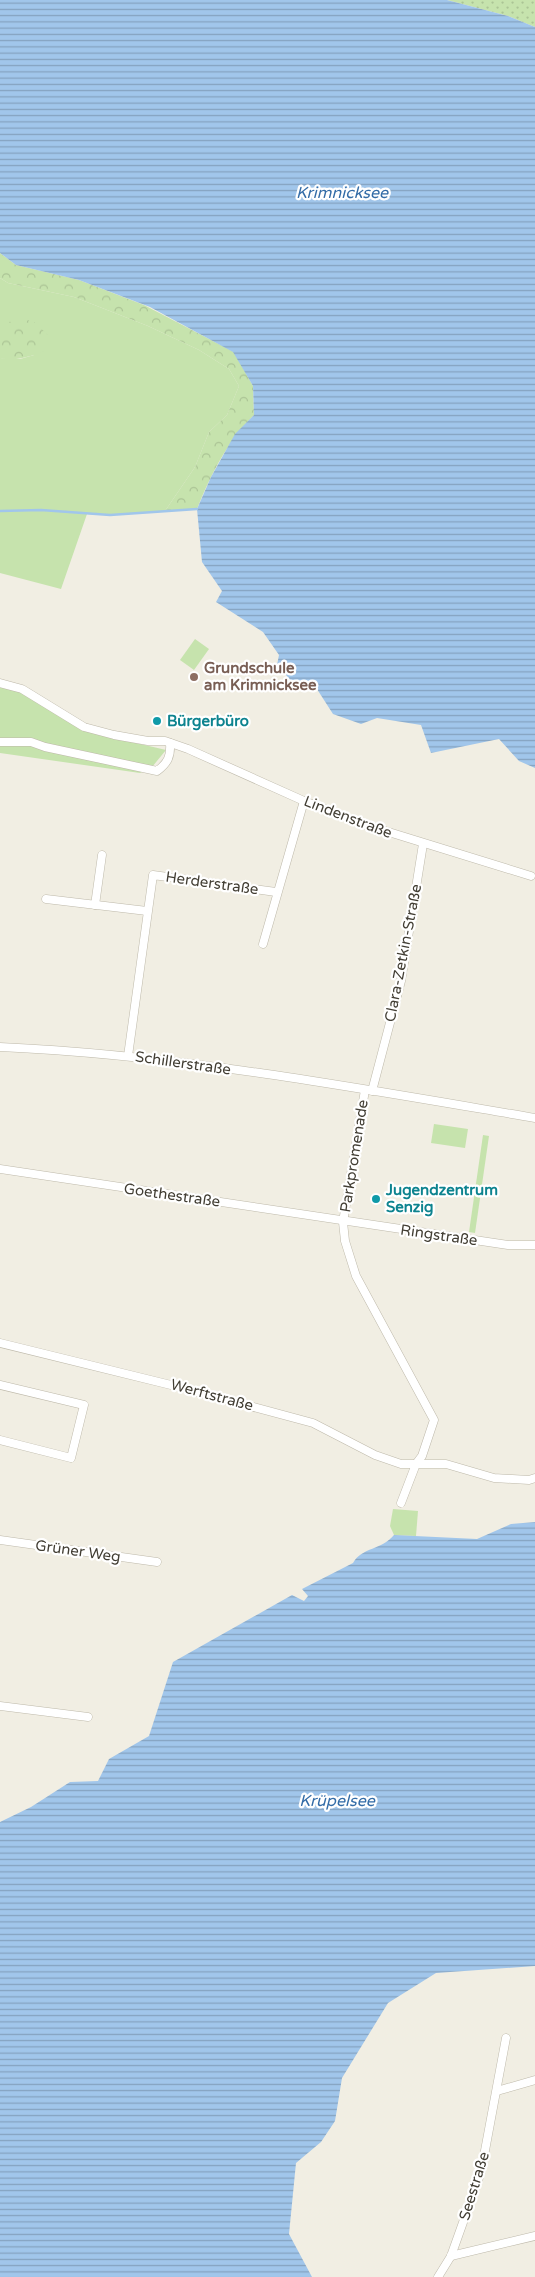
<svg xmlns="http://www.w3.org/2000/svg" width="535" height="2277" viewBox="0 0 535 2277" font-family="'Varela Round',sans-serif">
<defs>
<pattern id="forest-crowns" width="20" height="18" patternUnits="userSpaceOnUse" patternTransform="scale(1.25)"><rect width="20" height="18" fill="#c6e3ad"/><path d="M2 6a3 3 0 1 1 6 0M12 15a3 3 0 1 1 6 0" fill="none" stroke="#abc495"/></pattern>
<pattern id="park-dots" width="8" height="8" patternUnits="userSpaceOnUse" patternTransform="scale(1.25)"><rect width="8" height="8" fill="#c6e3ad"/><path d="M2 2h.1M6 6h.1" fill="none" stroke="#abc495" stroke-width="1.8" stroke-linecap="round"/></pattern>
<pattern id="water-rules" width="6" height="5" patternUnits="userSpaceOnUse" patternTransform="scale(1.25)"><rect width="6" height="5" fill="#a1c6eb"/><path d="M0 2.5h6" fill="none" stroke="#85a2bf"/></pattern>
</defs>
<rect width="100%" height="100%" fill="#f1eee3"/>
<g fill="#c6e3ad">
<path d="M 0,278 L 8,283 L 74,297 L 148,326 L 199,350 L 229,369 L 239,386 L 227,415 L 209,432 L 195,467 L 165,511 L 111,515 L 87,514 L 61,589 L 0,573 L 0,358 L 20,359 L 34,355 L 0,330 Z"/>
<path d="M 195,639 L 209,649 L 194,670 L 180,660 Z"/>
<path d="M 0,685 C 30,691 52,716 81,728 C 107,738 138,743 166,750 L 152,767 L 140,773 L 0,753 Z"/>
<path d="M 434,1124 L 468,1129 L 465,1148 L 431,1143 Z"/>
<path d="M 483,1135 L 489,1136 L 475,1233 L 469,1232 Z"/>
<path d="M 393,1509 L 418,1511 L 416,1536 L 394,1535 L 390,1526 Z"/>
</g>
<g fill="url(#forest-crowns)">
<path d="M 0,253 L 16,265 L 79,280 L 144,305 L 234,352 L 253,386 L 254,415 C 226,444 212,472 197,509 L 165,511 L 195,467 L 209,432 L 227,415 L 239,386 L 229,369 L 199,350 L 148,326 L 74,297 L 8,283 L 0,278 Z"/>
<path d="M 32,320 L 49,336 L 51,348 C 35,355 18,362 0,358 L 0,330 L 8,322 Z"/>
</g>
<path fill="url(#park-dots)" d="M 447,0 L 535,0 L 535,27 L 508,16 Z"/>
<g fill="url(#water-rules)">
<path d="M 0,0 L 447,0 L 508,16 L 535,27 L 535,768 L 519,761 L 499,739 L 431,753 L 421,725 L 377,718 L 361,724 L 333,714 L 315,686 L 295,685 L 277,665 L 279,655 L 263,632 L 216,602 L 222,591 L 202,562 L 197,509 L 211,477 L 235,434 L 254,415 L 253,386 L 233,352 L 150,307 L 79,280 L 16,265 L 0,253 Z"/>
<path d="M 535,1522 L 535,1966 L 436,1973 L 388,2003 L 342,2078 L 335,2121 L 321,2142 L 296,2163 L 289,2234 L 312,2277 L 0,2277 L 0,1822 L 31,1807 L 70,1782 L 98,1781 L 109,1759 L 149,1736 L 173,1662 L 292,1595 L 304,1601 L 308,1596 L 302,1589 L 353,1563 C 362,1547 382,1550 394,1535 L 477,1539 L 511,1524 Z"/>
</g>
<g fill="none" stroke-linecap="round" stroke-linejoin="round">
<path stroke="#a1c6eb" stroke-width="2.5" d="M 0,511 L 41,510 L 110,515 L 197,509"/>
<defs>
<g id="minor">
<path d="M 0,683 L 22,689 L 84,727 L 114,735 L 148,741 L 165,741 L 188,749 L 304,801 L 366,825 L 531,876"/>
<path d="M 0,742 L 31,742 L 45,747 L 157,771 C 168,763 171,756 170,743"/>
<path d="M 46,899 L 147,911"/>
<path d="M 95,905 L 102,855"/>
<path d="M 263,944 L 304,801"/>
<path d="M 0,1047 C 180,1055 358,1088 535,1118"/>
<path d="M 128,1056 L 153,875 L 276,892"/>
<path d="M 365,1090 L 343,1222 L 345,1241 L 356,1276 L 434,1420 L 422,1456 L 416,1464 L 401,1503"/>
<path d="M 372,1091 L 401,981 L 423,844"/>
<path d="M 0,1169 L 508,1245 L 535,1245"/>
<path d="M 0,1343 L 175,1386 L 313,1423 L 375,1455 L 401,1464 L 446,1464 L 494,1478 L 529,1480 L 535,1478"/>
<path d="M 0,1385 L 84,1405 L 71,1458 L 0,1440"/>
<path d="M 0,1540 L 157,1562"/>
<path d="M 0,1706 L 88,1717"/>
<path d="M 497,2091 L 535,2080"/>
<path d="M 451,2256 L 535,2236"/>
<path d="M 438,2277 L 451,2256 L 481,2172 L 506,2038"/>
</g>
</defs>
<use href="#minor" stroke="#beb9aa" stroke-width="9"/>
<use href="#minor" stroke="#fff" stroke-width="8"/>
</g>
<circle fill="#8d6e63" stroke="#fff" stroke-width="2" cx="194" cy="677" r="5"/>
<g fill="#0f9aa8" stroke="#fff" stroke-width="2">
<circle cx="157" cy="721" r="5"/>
<circle cx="376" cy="1199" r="5"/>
</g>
<g text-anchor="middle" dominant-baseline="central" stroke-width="4.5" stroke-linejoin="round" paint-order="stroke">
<g font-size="15" font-weight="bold" fill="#785e54" stroke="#fff" text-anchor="start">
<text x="204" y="668">Grundschule<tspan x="204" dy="17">am Krimnicksee</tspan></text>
</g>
<g font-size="15" font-weight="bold" fill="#0d838f" stroke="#fff" text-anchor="start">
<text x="167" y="721">Bürgerbüro</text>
<text x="386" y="1190">Jugendzentrum<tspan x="386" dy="17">Senzig</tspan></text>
</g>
<g font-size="15" fill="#423e34" stroke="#fff">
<text transform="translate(348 817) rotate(21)">Lindenstraße</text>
<text transform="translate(212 883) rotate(8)">Herderstraße</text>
<text transform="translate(403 953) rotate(-79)">Clara-Zetkin-Straße</text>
<text transform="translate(183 1063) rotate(8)">Schillerstraße</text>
<text transform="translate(354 1156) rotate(-81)">Parkpromenade</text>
<text transform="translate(172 1195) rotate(8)">Goethestraße</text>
<text transform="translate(439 1235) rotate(8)">Ringstraße</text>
<text transform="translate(212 1395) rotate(15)">Werftstraße</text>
<text transform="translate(78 1551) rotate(8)">Grüner Weg</text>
<text transform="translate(474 2186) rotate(-73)">Seestraße</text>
</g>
<g font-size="16" font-style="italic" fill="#336ca7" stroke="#fff">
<text x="342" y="193">Krimnicksee</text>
<text x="337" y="1801">Krüpelsee</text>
</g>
</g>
</svg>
